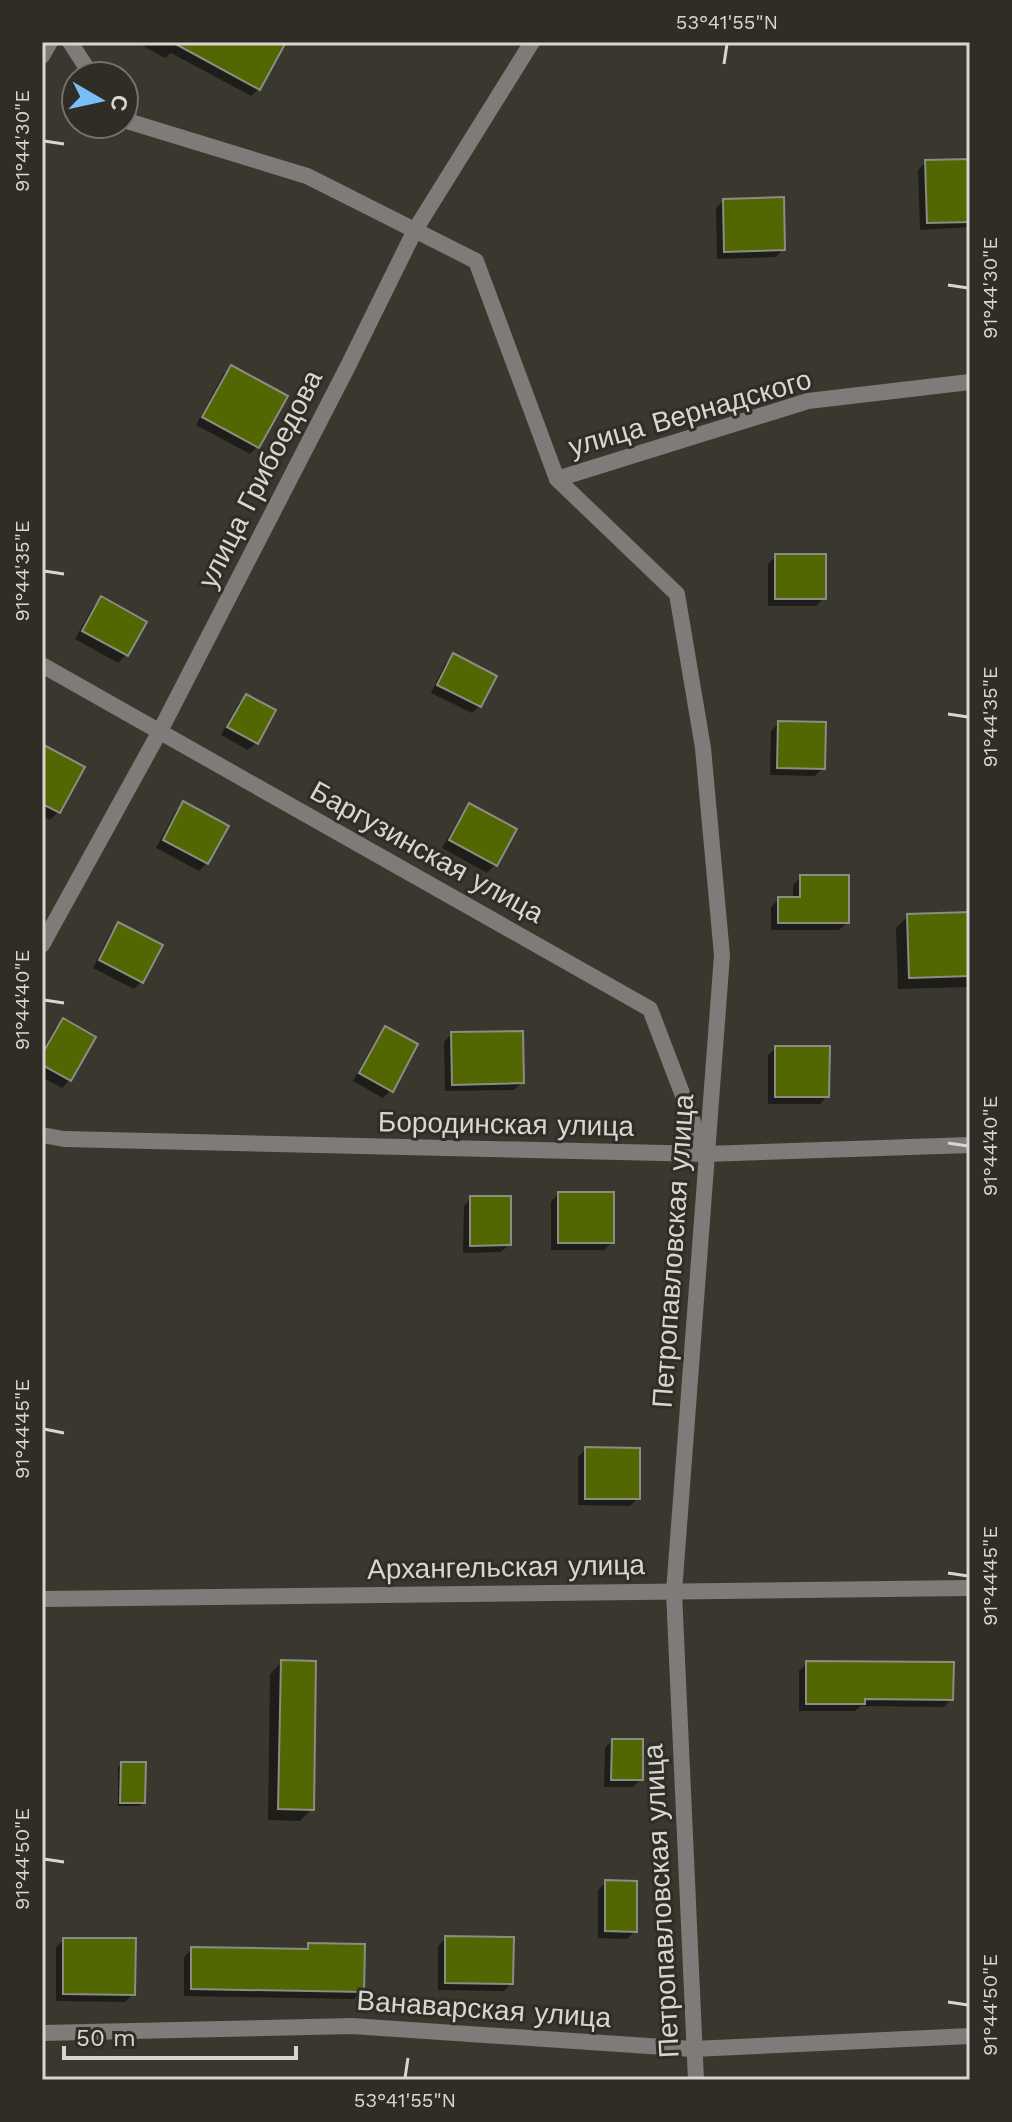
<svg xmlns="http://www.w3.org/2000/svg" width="1012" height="2122" viewBox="0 0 1012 2122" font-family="'Work Sans',sans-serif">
<rect width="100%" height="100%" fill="#3a372f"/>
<g fill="#0007">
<path d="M 136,42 L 279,42 L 259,88 L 251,96 L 171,53 L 165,58 Z"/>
<path d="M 970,161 L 970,227 L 920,230 L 918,170 L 926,162 Z"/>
<path d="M 724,200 L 783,249 L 776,257 L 717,259 L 716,208 Z"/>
<path d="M 231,367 L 258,446 L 250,454 L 196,425 L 223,375 Z"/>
<path d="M 776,556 L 824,598 L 816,606 L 768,606 L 768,564 Z"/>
<path d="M 101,599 L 144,623 L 126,655 L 118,663 L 75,639 L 93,607 Z"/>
<path d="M 453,656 L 480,706 L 472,713 L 431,693 L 445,664 Z"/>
<path d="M 246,696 L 256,743 L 248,750 L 221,735 L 238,704 Z"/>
<path d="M 779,723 L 823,768 L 815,776 L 770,775 L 771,731 Z"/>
<path d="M 42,746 L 58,812 L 50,820 L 42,815 Z"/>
<path d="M 184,804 L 207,863 L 199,871 L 156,848 L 176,811 Z"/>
<path d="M 470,805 L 514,830 L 495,865 L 487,873 L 442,848 L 462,813 Z"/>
<path d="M 801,877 L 847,923 L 839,930 L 771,930 L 771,907 L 779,899 L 793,899 L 793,885 Z"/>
<path d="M 970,914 L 970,987 L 898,989 L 896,928 L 908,916 Z"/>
<path d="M 119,924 L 142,981 L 134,989 L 93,968 L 111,932 Z"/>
<path d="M 63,1020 L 93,1037 L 69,1080 L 62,1088 L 42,1077 L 42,1051 L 55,1028 Z"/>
<path d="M 385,1029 L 391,1090 L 383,1098 L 353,1081 L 378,1036 Z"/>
<path d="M 451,1034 L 522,1082 L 514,1090 L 445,1091 L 444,1042 Z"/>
<path d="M 776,1048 L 827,1096 L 820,1104 L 768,1104 L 768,1055 Z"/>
<path d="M 558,1194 L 612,1242 L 604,1250 L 551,1250 L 551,1202 Z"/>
<path d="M 471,1198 L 509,1245 L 501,1252 L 463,1253 L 464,1206 Z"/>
<path d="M 586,1449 L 638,1498 L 630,1506 L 578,1505 L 578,1457 Z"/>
<path d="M 282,1662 L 312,1809 L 300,1821 L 268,1820 L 270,1674 Z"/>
<path d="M 807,1663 L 951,1699 L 944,1707 L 861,1706 L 855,1711 L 799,1711 L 799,1671 Z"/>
<path d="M 612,1741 L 641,1779 L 633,1787 L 604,1787 L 605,1748 Z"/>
<path d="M 122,1764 L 143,1802 L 140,1806 L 118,1806 L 118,1767 Z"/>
<path d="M 606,1882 L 635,1931 L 627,1939 L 598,1938 L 598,1890 Z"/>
<path d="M 446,1938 L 511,1983 L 504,1991 L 438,1990 L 438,1946 Z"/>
<path d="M 64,1940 L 133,1994 L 125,2002 L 56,2001 L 56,1947 Z"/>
<path d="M 309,1945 L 362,1991 L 354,1999 L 184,1996 L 184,1957 L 192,1949 L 303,1951 Z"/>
</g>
<g fill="#526701" stroke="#8a8d84" stroke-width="2">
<path d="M 172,42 L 286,42 L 260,90 Z"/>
<path d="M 970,159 L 970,222 L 927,223 L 925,160 Z"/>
<path d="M 784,197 L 785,250 L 724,252 L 723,199 Z"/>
<path d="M 231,365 L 288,396 L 259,448 L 202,417 Z"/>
<rect x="775" y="554" width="51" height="45"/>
<path d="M 101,596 L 147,622 L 128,656 L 82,631 Z"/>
<path d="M 453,653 L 497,676 L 481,707 L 437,685 Z"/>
<path d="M 246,694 L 276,710 L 258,744 L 227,727 Z"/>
<path d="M 778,721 L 826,722 L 825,769 L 777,768 Z"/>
<path d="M 42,744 L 85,767 L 60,813 L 42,804 Z"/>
<path d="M 183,801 L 229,826 L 208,864 L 163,840 Z"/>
<path d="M 469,803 L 517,829 L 497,866 L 449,840 Z"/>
<path d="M 800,875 L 849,875 L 849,923 L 778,923 L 778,897 L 800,897 Z"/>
<path d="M 970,912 L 970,976 L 909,978 L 907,914 Z"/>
<path d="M 118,922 L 163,945 L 143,983 L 99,960 Z"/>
<path d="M 63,1018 L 96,1037 L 71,1081 L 42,1065 L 42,1054 Z"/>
<path d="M 385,1026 L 418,1044 L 393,1092 L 359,1073 Z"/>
<path d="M 523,1031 L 524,1083 L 452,1085 L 451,1032 Z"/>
<path d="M 775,1046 L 830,1046 L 829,1097 L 775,1097 Z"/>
<rect x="558" y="1192" width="56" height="51"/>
<path d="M 470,1196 L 511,1196 L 511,1245 L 470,1246 Z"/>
<path d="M 585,1447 L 640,1448 L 640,1499 L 585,1499 Z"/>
<path d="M 281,1660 L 316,1661 L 314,1810 L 278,1809 Z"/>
<path d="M 806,1661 L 954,1662 L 953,1700 L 865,1699 L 865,1704 L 806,1704 Z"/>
<path d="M 612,1739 L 643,1739 L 643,1780 L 611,1780 Z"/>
<path d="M 121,1762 L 146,1762 L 145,1803 L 120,1803 Z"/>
<path d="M 605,1880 L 637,1881 L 637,1932 L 605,1931 Z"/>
<path d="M 445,1936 L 514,1937 L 513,1984 L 445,1983 Z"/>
<path d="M 63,1938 L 136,1938 L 135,1995 L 63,1994 Z"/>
<path d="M 308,1943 L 365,1944 L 364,1992 L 191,1989 L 191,1947 L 308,1949 Z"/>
</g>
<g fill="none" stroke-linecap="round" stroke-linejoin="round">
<g stroke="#7e7b78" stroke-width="16">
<path d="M 70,42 L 92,76"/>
<path d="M 42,56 L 50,42"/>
<path d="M 124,120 L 307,176 L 476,261 L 557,479 L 808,401 L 970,382"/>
<path d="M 557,479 L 677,594 L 703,748 L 722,955 L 674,1592 L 696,2080"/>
<path d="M 42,665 L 650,1009 L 704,1151"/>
<path d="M 42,945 L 160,731 L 347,368 L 415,230 L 532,42"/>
<path d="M 42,1135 L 64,1139 L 706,1154 L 970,1145"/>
<path d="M 42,1599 L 970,1588"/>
<path d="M 42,2033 L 352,2026 L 693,2049 L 970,2036"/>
</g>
</g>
<path fill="none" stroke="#d7d6d1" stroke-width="3" d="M 724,64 L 727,44M 44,141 L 64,144M 948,285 L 968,288M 44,571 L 64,574M 948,714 L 968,717M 44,1000 L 64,1003M 948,1143 L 968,1146M 44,1429 L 64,1433M 948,1573 L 968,1576M 44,1859 L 64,1862M 948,2002 L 968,2005M 405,2078 L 408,2058"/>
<g text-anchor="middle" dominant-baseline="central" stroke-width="6" stroke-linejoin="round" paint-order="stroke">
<g font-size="28" fill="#d7d6d1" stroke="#2f2d25">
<text transform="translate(690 413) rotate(-16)">улица Вернадского</text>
<text transform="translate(260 479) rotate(-63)">улица Грибоедова</text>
<text transform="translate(427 852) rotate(29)">Баргузинская улица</text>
<text transform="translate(506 1124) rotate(1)">Бородинская улица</text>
<text transform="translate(673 1251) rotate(-86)">Петропавловская улица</text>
<text transform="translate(506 1567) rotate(-1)">Архангельская улица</text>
<text transform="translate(661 1901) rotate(-93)">Петропавловская улица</text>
<text transform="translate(484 2009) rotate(4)">Ванаварская улица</text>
</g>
</g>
<rect width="1012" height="2122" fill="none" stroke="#2f2d25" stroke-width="88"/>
<g transform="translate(100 100) rotate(99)"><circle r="38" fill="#2f2d25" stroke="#72716a" stroke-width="2"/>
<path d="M0-6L14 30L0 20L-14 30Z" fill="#78bff8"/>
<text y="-12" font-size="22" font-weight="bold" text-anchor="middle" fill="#d7d6d1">С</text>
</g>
<path d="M64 2046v12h232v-12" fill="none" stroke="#d7d6d1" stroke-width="4"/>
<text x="76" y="2046" font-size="24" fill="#d7d6d1" stroke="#2f2d25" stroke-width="6" paint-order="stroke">50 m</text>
<rect x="44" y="44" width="924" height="2034" fill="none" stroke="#d7d6d1" stroke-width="3"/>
<g font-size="20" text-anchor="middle" fill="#d7d6d1">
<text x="727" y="29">53°41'55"N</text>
<text transform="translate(22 141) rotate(-90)" y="7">91°44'30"E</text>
<text transform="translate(990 288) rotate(-90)" y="7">91°44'30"E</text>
<text transform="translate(22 571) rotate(-90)" y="7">91°44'35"E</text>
<text transform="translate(990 717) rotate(-90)" y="7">91°44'35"E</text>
<text transform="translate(22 1000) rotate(-90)" y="7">91°44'40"E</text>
<text transform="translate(990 1146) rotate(-90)" y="7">91°44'40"E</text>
<text transform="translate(22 1429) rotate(-90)" y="7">91°44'45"E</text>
<text transform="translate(990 1576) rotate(-90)" y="7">91°44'45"E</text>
<text transform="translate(22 1859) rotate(-90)" y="7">91°44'50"E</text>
<text transform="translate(990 2005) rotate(-90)" y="7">91°44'50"E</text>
<text x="405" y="2107">53°41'55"N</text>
</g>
</svg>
